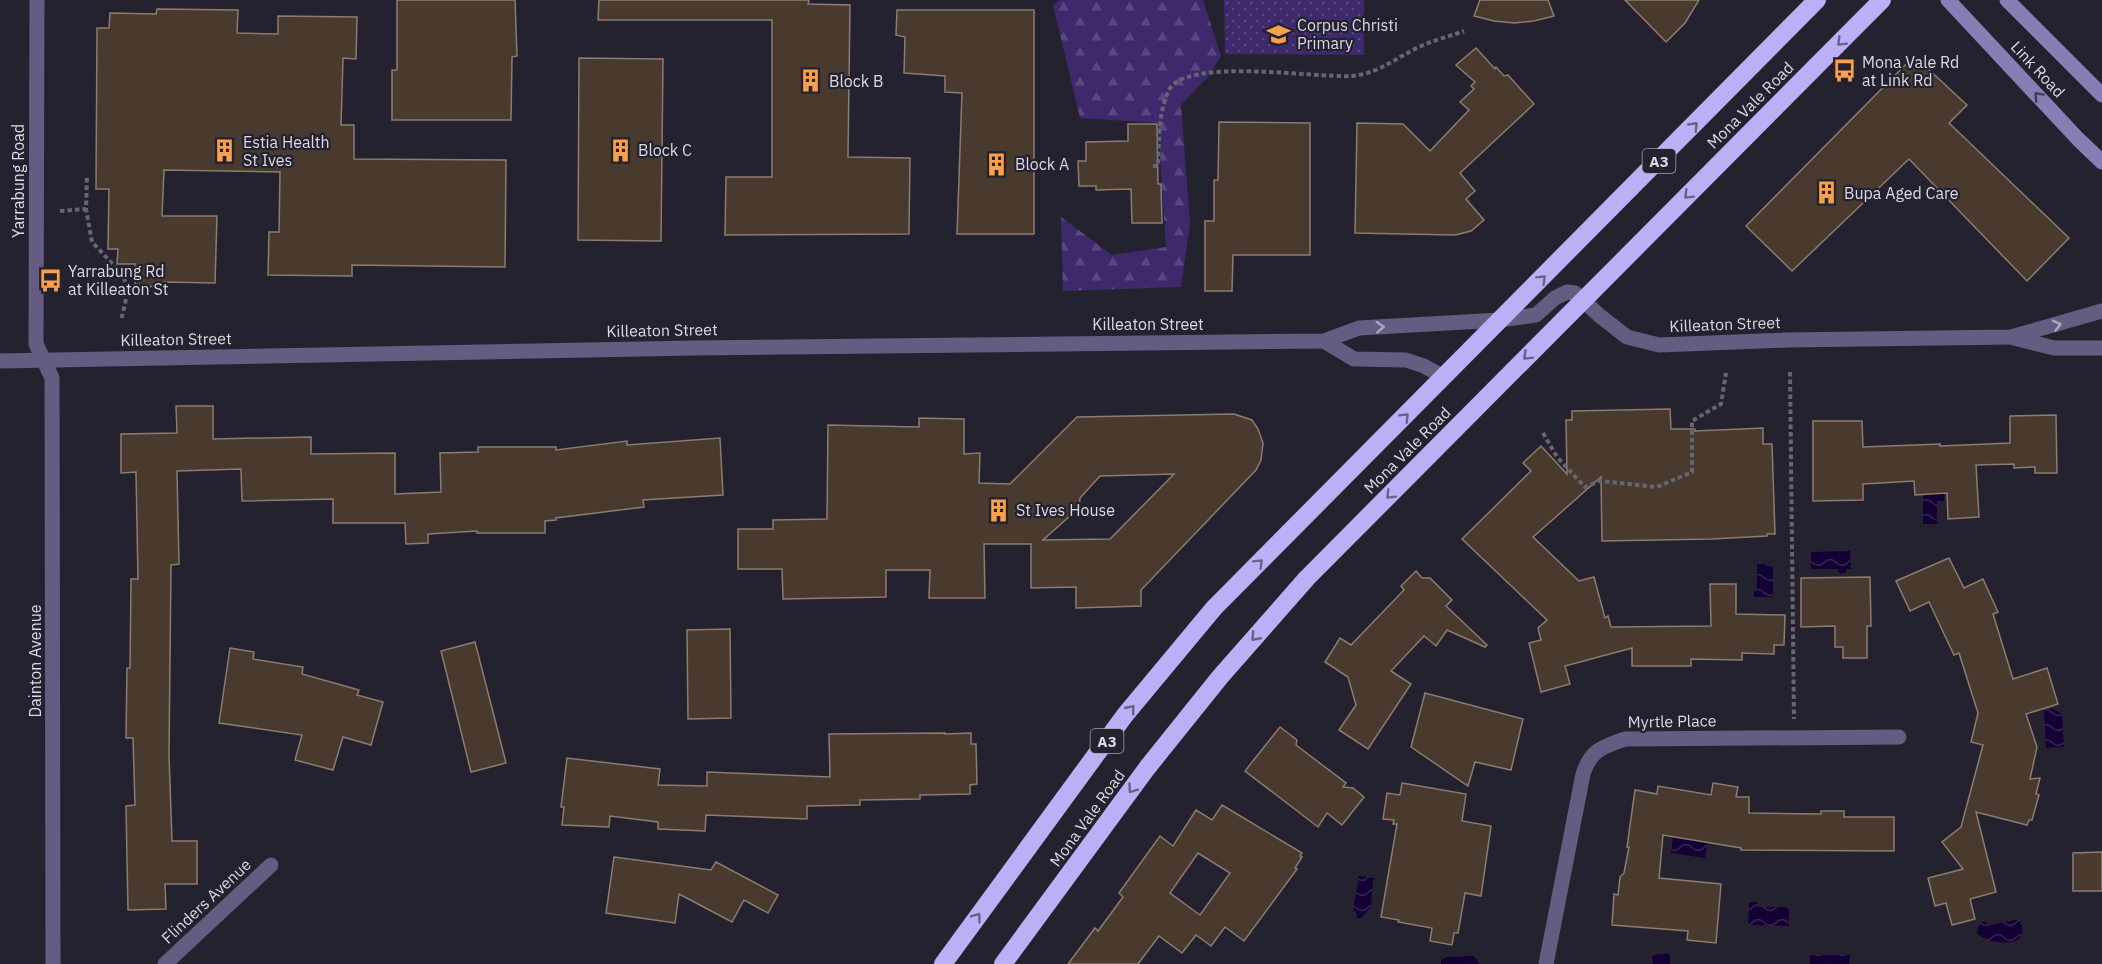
<svg xmlns="http://www.w3.org/2000/svg" width="2102" height="964" viewBox="0 0 2102 964" font-family="'IBM Plex Sans',sans-serif">
<defs>
<pattern id="grass-dots" width="8" height="8" patternUnits="userSpaceOnUse" patternTransform="scale(1.5)"><rect width="8" height="8" fill="#3d296c"/><path d="M2 2h.1M6 6h.1" fill="none" stroke="#584781" stroke-width="1.8" stroke-linecap="round"/></pattern>
<pattern id="forest-firs" width="22" height="20" patternUnits="userSpaceOnUse" patternTransform="scale(1.5)"><rect width="22" height="20" fill="#3d296c"/><path d="M5 1l3.5 6h-7zM16 11l3.5 6h-7z" fill="#584781"/></pattern>
<pattern id="water-waves" width="16" height="10" patternUnits="userSpaceOnUse" patternTransform="scale(1.5)"><rect width="16" height="10" fill="#130034"/><path d="M0 5q4-4 8 0t8 0" fill="none" stroke="#352551"/></pattern>
</defs>
<rect width="100%" height="100%" fill="#252230"/>
<path fill="url(#grass-dots)" d="M 1224,0 L 1364,0 L 1364,55 L 1225,54 Z"/>
<path fill="url(#forest-firs)" d="M 1060,0 L 1203,0 L 1221,56 L 1207,78 L 1181,105 L 1190,224 L 1181,287 L 1063,291 L 1061,217 L 1112,255 L 1166,247 L 1158,123 L 1080,118 L 1053,5 Z"/>
<g fill="url(#water-waves)">
<path d="M 1923,492 L 1944,492 L 1944,501 L 1937,501 L 1937,524 L 1923,524 Z"/>
<path d="M 1850,551 L 1851,569 L 1847,569 L 1845,573 L 1840,574 L 1838,569 L 1811,569 L 1811,552 Z"/>
<path d="M 1757,564 L 1773,564 L 1773,597 L 1754,597 L 1754,592 L 1757,589 Z"/>
<path d="M 2044,709 L 2053,709 L 2062,714 L 2064,747 L 2046,748 Z"/>
<path d="M 1673,838 L 1707,842 L 1705,858 L 1671,853 Z"/>
<path d="M 1359,876 L 1375,878 L 1373,881 L 1371,907 L 1361,918 L 1357,918 L 1356,911 L 1353,911 Z"/>
<path d="M 1749,902 L 1757,902 L 1758,907 L 1789,907 L 1789,926 L 1748,925 Z"/>
<path d="M 2015,920 L 2020,920 C 2033,950 1992,945 1977,934 L 1978,927 L 1984,921 L 1990,925 Z"/>
<path d="M 1670,953 L 1670,964 L 1653,964 L 1652,955 Z"/>
<path d="M 1810,955 L 1850,955 L 1849,964 L 1810,964 Z"/>
<path d="M 1474,956 L 1479,964 L 1441,964 L 1441,960 L 1446,957 Z"/>
</g>
<g fill="#483a2f" stroke="#8c7c6f" stroke-width="1.5" fill-rule="evenodd">
<path d="M 397,0 L 515,0 L 517,56 L 512,57 L 511,120 L 392,120 L 392,70 L 397,70 Z"/>
<path d="M 599,0 L 809,0 L 808,4 L 850,5 L 848,157 L 910,158 L 909,234 L 725,235 L 726,177 L 772,177 L 772,20 L 598,20 Z"/>
<path d="M 1480,0 L 1548,0 L 1554,16 L 1534,21 L 1514,23 L 1494,21 L 1474,16 Z"/>
<path d="M 1625,0 L 1699,0 L 1685,23 L 1666,42 Z"/>
<path d="M 157,9 L 238,10 L 237,33 L 278,34 L 278,16 L 357,17 L 356,59 L 343,58 L 341,125 L 354,125 L 354,159 L 506,160 L 505,267 L 352,265 L 352,276 L 268,275 L 269,232 L 279,232 L 280,172 L 164,170 L 162,216 L 217,216 L 215,283 L 164,282 L 164,287 L 135,286 L 135,264 L 117,264 L 118,249 L 108,249 L 109,189 L 96,189 L 97,28 L 109,28 L 110,13 L 156,14 Z"/>
<path d="M 897,10 L 1034,10 L 1034,234 L 957,234 L 962,93 L 945,92 L 945,76 L 904,73 L 905,37 L 896,35 Z"/>
<path d="M 1476,48 L 1495,69 L 1496,67 L 1504,76 L 1508,75 L 1534,104 L 1460,173 L 1475,191 L 1466,199 L 1484,220 L 1471,231 L 1455,235 L 1355,233 L 1357,123 L 1403,124 L 1430,151 L 1469,110 L 1460,102 L 1474,89 L 1471,86 L 1475,82 L 1456,65 Z"/>
<path d="M 1914,56 L 1967,105 L 1949,123 L 2069,238 L 2027,281 L 1909,159 L 1792,271 L 1746,226 Z"/>
<path d="M 579,58 L 663,59 L 661,241 L 578,240 Z"/>
<path d="M 1219,122 L 1310,123 L 1310,255 L 1233,255 L 1232,291 L 1205,291 L 1205,221 L 1214,221 L 1214,180 L 1218,180 Z"/>
<path d="M 1128,124 L 1157,124 L 1158,184 L 1161,184 L 1162,223 L 1132,223 L 1131,189 L 1096,190 L 1096,186 L 1079,186 L 1078,161 L 1086,161 L 1086,142 L 1128,141 Z"/>
<path d="M 176,406 L 213,406 L 213,439 L 311,437 L 311,454 L 395,453 L 395,494 L 441,492 L 440,453 L 478,452 L 478,447 L 556,447 L 556,450 L 627,441 L 627,445 L 720,438 L 723,495 L 643,500 L 644,507 L 556,518 L 556,520 L 545,521 L 545,533 L 477,533 L 477,531 L 428,534 L 428,543 L 406,544 L 405,523 L 333,523 L 333,499 L 242,501 L 241,469 L 177,471 L 179,564 L 171,565 L 169,755 L 172,841 L 197,841 L 197,884 L 165,884 L 166,909 L 128,910 L 126,806 L 135,805 L 133,738 L 126,738 L 127,668 L 130,668 L 131,579 L 138,579 L 136,472 L 121,473 L 121,434 L 177,433 Z"/>
<path d="M 1670,409 L 1671,429 L 1695,429 L 1695,431 L 1763,428 L 1763,444 L 1772,444 L 1775,534 L 1767,534 L 1767,536 L 1711,539 L 1602,541 L 1601,477 L 1533,537 L 1579,581 L 1594,577 L 1605,618 L 1608,616 L 1611,627 L 1711,626 L 1710,584 L 1736,584 L 1736,614 L 1785,615 L 1784,645 L 1774,645 L 1774,654 L 1742,653 L 1742,660 L 1691,659 L 1691,666 L 1632,666 L 1632,648 L 1565,666 L 1570,684 L 1541,692 L 1529,643 L 1541,640 L 1538,628 L 1547,620 L 1462,539 L 1531,471 L 1523,463 L 1541,446 L 1567,474 L 1566,420 L 1572,420 L 1572,411 Z"/>
<path d="M 1234,414 L 1252,420 L 1258,429 L 1263,443 L 1261,460 L 1256,470 L 1141,590 L 1141,606 L 1076,608 L 1076,587 L 1031,588 L 1031,544 L 984,544 L 985,598 L 929,598 L 930,570 L 886,570 L 886,597 L 783,599 L 782,569 L 738,569 L 738,529 L 773,529 L 773,520 L 827,519 L 828,425 L 919,427 L 919,418 L 964,419 L 964,454 L 980,453 L 979,483 L 1010,484 L 1077,417 ZM 1174,474 L 1110,539 L 1043,540 L 1079,508 L 1080,498 L 1100,476 Z"/>
<path d="M 2056,415 L 2057,473 L 2035,473 L 2035,467 L 2014,468 L 2014,464 L 1976,465 L 1979,517 L 1948,519 L 1947,493 L 1915,495 L 1914,481 L 1863,484 L 1863,500 L 1813,501 L 1813,421 L 1862,421 L 1863,447 L 1940,444 L 1940,446 L 2010,443 L 2010,416 Z"/>
<path d="M 1949,558 L 1964,588 L 1983,579 L 1998,612 L 1993,614 L 2013,679 L 2047,668 L 2058,704 L 2026,714 L 2037,747 L 2030,779 L 2040,778 L 2036,794 L 2039,795 L 2032,820 L 2029,820 L 2027,825 L 1976,812 L 1996,892 L 1970,899 L 1975,919 L 1952,925 L 1946,903 L 1935,906 L 1928,878 L 1963,869 L 1942,842 L 1961,827 L 1983,745 L 1971,742 L 1978,713 L 1959,653 L 1954,655 L 1929,602 L 1910,611 L 1896,581 Z"/>
<path d="M 1416,571 L 1422,578 L 1430,578 L 1452,600 L 1446,606 L 1487,645 L 1485,647 L 1447,630 L 1436,646 L 1424,636 L 1391,671 L 1411,684 L 1368,749 L 1339,730 L 1356,705 L 1348,677 L 1325,662 L 1340,638 L 1351,645 L 1404,590 L 1401,586 Z"/>
<path d="M 1870,577 L 1871,626 L 1867,626 L 1867,658 L 1843,658 L 1843,647 L 1835,647 L 1835,626 L 1801,627 L 1801,578 Z"/>
<path d="M 730,629 L 731,718 L 688,719 L 687,630 Z"/>
<path d="M 475,642 L 506,763 L 471,772 L 441,651 Z"/>
<path d="M 230,648 L 254,652 L 253,659 L 303,667 L 302,674 L 359,690 L 357,695 L 383,702 L 371,745 L 343,737 L 333,770 L 295,760 L 302,735 L 219,723 Z"/>
<path d="M 1425,693 L 1523,719 L 1511,770 L 1475,762 L 1468,786 L 1411,747 Z"/>
<path d="M 1280,727 L 1297,740 L 1296,745 L 1346,783 L 1343,787 L 1353,788 L 1364,797 L 1342,825 L 1327,813 L 1318,827 L 1245,771 Z"/>
<path d="M 945,733 L 945,734 L 971,733 L 971,744 L 976,744 L 977,784 L 970,785 L 970,794 L 920,795 L 920,799 L 860,800 L 860,805 L 807,806 L 807,819 L 706,815 L 705,831 L 658,829 L 658,822 L 610,816 L 609,827 L 562,825 L 564,807 L 561,807 L 567,758 L 660,769 L 658,785 L 707,786 L 707,772 L 830,777 L 829,734 Z"/>
<path d="M 1402,783 L 1466,794 L 1462,821 L 1491,826 L 1481,896 L 1465,893 L 1458,933 L 1454,933 L 1452,945 L 1430,941 L 1432,928 L 1398,922 L 1399,920 L 1381,917 L 1397,824 L 1393,824 L 1394,820 L 1383,819 L 1387,793 L 1400,795 Z"/>
<path d="M 1713,783 L 1738,787 L 1736,797 L 1749,797 L 1749,813 L 1821,814 L 1821,811 L 1844,811 L 1844,817 L 1894,817 L 1894,851 L 1741,850 L 1741,848 L 1663,835 L 1659,878 L 1721,884 L 1716,943 L 1687,940 L 1688,931 L 1612,925 L 1614,894 L 1618,895 L 1620,877 L 1624,873 L 1629,847 L 1627,847 L 1635,790 L 1657,794 L 1658,786 L 1711,795 Z"/>
<path d="M 1222,805 L 1302,853 L 1300,856 L 1302,857 L 1295,868 L 1297,869 L 1244,941 L 1225,927 L 1211,946 L 1196,935 L 1182,953 L 1159,936 L 1138,964 L 1068,964 L 1095,928 L 1098,931 L 1123,897 L 1119,893 L 1160,836 L 1173,846 L 1196,810 L 1212,820 ZM 1198,853 L 1230,873 L 1200,915 L 1170,893 Z"/>
<path d="M 2102,852 L 2102,891 L 2073,891 L 2073,853 Z"/>
<path d="M 614,857 L 711,870 L 716,862 L 778,895 L 768,913 L 744,900 L 732,922 L 679,894 L 675,923 L 606,913 Z"/>
</g>
<g fill="none" stroke-linecap="round" stroke-linejoin="round">
<g stroke="#676571" stroke-width="4" stroke-dasharray="4.5 3" stroke-linecap="butt">
<path d="M 1153,166 L 1158,166 C 1159,141 1158,113 1169,90 C 1185,57 1317,78 1350,76 C 1377,75 1397,57 1421,46 C 1435,40 1450,36 1464,31"/>
<path d="M 87,178 L 86,209 L 92,242 L 123,275 L 128,290 L 121,321"/>
<path d="M 60,211 L 86,209"/>
<path d="M 1790,372 L 1794,719"/>
<path d="M 1543,433 L 1557,457 L 1585,487 L 1600,481 L 1657,487 L 1692,472 L 1692,421 L 1721,404 L 1726,373"/>
</g>
<g stroke="#645d81" stroke-width="15">
<path d="M 37,0 L 36,344 L 52,378 L 53,964"/>
<path d="M 2014,338 L 2054,348 L 2102,348"/>
<path d="M 1324,341 L 1354,359 L 1406,360 L 1424,366 L 1444,377"/>
<path d="M 0,361 L 694,348 L 1324,341 L 1359,328 L 1500,320 L 1536,315 L 1555,298 L 1567,292 L 1575,293 L 1600,316 L 1627,337 L 1659,345 L 1788,340 L 2011,337 L 2102,311"/>
<path d="M 165,964 L 271,865"/>
<path d="M 1546,964 L 1583,774 C 1591,750 1602,747 1625,739 L 1899,737"/>
</g>
<g stroke="#897db6" stroke-width="15">
<path d="M 1948,0 L 2078,139 L 2102,162"/>
<path d="M 2007,0 L 2102,95"/>
</g>
<g stroke="#bdaff6" stroke-width="18">
<path d="M 943,964 L 1125,715 L 1214,608 L 1817,0"/>
<path d="M 1003,964 L 1147,768 L 1220,677 L 1307,578 L 1882,0"/>
</g>
</g>
<defs><path id="oneway-chevron" d="M-2-3.5L2.5 0L-2 3.5" fill="none" stroke-width="1.6" stroke-linecap="round" stroke-linejoin="round" transform="scale(1.5)"/></defs>
<g stroke="#696189">
<use href="#oneway-chevron" transform="translate(1841 42) rotate(135)"/>
<use href="#oneway-chevron" transform="translate(1694 126) rotate(-46)"/>
<use href="#oneway-chevron" transform="translate(1688 195) rotate(135)"/>
<use href="#oneway-chevron" transform="translate(1542 279) rotate(-45)"/>
<use href="#oneway-chevron" transform="translate(1527 356) rotate(135)"/>
<use href="#oneway-chevron" transform="translate(1405 417) rotate(-45)"/>
<use href="#oneway-chevron" transform="translate(1390 495) rotate(135)"/>
<use href="#oneway-chevron" transform="translate(1259 563) rotate(-45)"/>
<use href="#oneway-chevron" transform="translate(1255 637) rotate(132)"/>
<use href="#oneway-chevron" transform="translate(1131 709) rotate(-51)"/>
<use href="#oneway-chevron" transform="translate(1132 789) rotate(126)"/>
<use href="#oneway-chevron" transform="translate(977 917) rotate(-54)"/>
</g>
<use stroke="#433d58" href="#oneway-chevron" transform="translate(2038 96) rotate(-133)"/>
<g stroke="#aba7bc">
<use href="#oneway-chevron" transform="translate(2057 325) rotate(-15)"/>
<use href="#oneway-chevron" transform="translate(1380 327) rotate(-3)"/>
</g>
<defs>
<symbol id="school-bare" viewBox="-9 -9 18 18"><path d="M0-5L7-2L0 1L-7-2ZM-4 1L0 2.5L4 1V4Q0 6-4 4Z" fill="#f8a04b" stroke="#252230" stroke-width="2.5" paint-order="stroke"/></symbol>
<symbol id="bus-bare" viewBox="-9 -9 18 18"><path d="M-5-6H5V4H4V6H2V4H-2V6H-4V4H-5ZM-3.5-4V0h7V-4ZM-3.5 1.2v1.5H-2V1.2ZM2 1.2v1.5H3.5V1.2Z" fill="#f8a04b" stroke="#252230" stroke-width="2.5" paint-order="stroke"/></symbol>
<symbol id="building-bare" viewBox="-9 -9 18 18"><path d="M-4-6H4V6H1V3H-1V6H-4ZM-2.5-4.3h1.7v1.8h-1.7ZM.8-4.3h1.7v1.8H.8ZM-2.5-1h1.7V.8h-1.7ZM.8-1h1.7V.8H.8Z" fill="#f8a04b" stroke="#252230" stroke-width="2.5" paint-order="stroke"/></symbol>
</defs>
<g fill-rule="evenodd">
<use href="#school-bare" x="1262" y="18" width="33" height="33"/>
<use href="#bus-bare" x="1828" y="54" width="33" height="33"/>
<use href="#building-bare" x="794" y="64" width="33" height="33"/>
<use href="#building-bare" x="604" y="134" width="33" height="33"/>
<use href="#building-bare" x="208" y="134" width="33" height="33"/>
<use href="#building-bare" x="980" y="148" width="33" height="33"/>
<use href="#building-bare" x="1810" y="176" width="33" height="33"/>
<use href="#bus-bare" x="34" y="264" width="33" height="33"/>
<use href="#building-bare" x="982" y="494" width="33" height="33"/>
</g>
<g text-anchor="middle" dominant-baseline="central" stroke-width="4.5" stroke-linejoin="round" paint-order="stroke">
<g fill="#252230" stroke="#a4a2ad" stroke-width="1.5">
<rect x="1642.5" y="149" width="33" height="24" rx="4.5"/>
<rect x="1090.5" y="729" width="33" height="24" rx="4.5"/>
</g>
<g font-size="15" font-weight="bold" fill="#dbd9e3">
<text x="1659" y="161">A3</text>
<text x="1107" y="741">A3</text>
</g>
<g font-size="16" fill="#dbd9e3" stroke="#252230" text-anchor="start">
<text x="1297" y="25">Corpus Christi<tspan x="1297" dy="18">Primary</tspan></text>
<text x="1862" y="62">Mona Vale Rd<tspan x="1862" dy="18">at Link Rd</tspan></text>
<text x="829" y="81">Block B</text>
<text x="243" y="142">Estia Health<tspan x="243" dy="18">St Ives</tspan></text>
<text x="638" y="150">Block C</text>
<text x="1015" y="164">Block A</text>
<text x="1844" y="193">Bupa Aged Care</text>
<text x="68" y="271">Yarrabung Rd<tspan x="68" dy="18">at Killeaton St</tspan></text>
<text x="1016" y="510">St Ives House</text>
</g>
<g font-size="16" fill="#dbd9e3" stroke="#252230">
<text transform="translate(2038 69) rotate(47)">Link Road</text>
<text transform="translate(1750 105) rotate(-45)">Mona Vale Road</text>
<text transform="translate(18 181) rotate(-90)">Yarrabung Road</text>
<text x="1148" y="324">Killeaton Street</text>
<text transform="translate(1725 324) rotate(-2)">Killeaton Street</text>
<text transform="translate(662 330) rotate(-1)">Killeaton Street</text>
<text transform="translate(176 339) rotate(-1)">Killeaton Street</text>
<text transform="translate(1407 450) rotate(-45)">Mona Vale Road</text>
<text transform="translate(35 661) rotate(-90)">Dainton Avenue</text>
<text transform="translate(1672 721) rotate(-1)">Myrtle Place</text>
<text transform="translate(1087 818) rotate(-54)">Mona Vale Road</text>
<text transform="translate(206 901) rotate(-43)">Flinders Avenue</text>
</g>
</g>
</svg>
